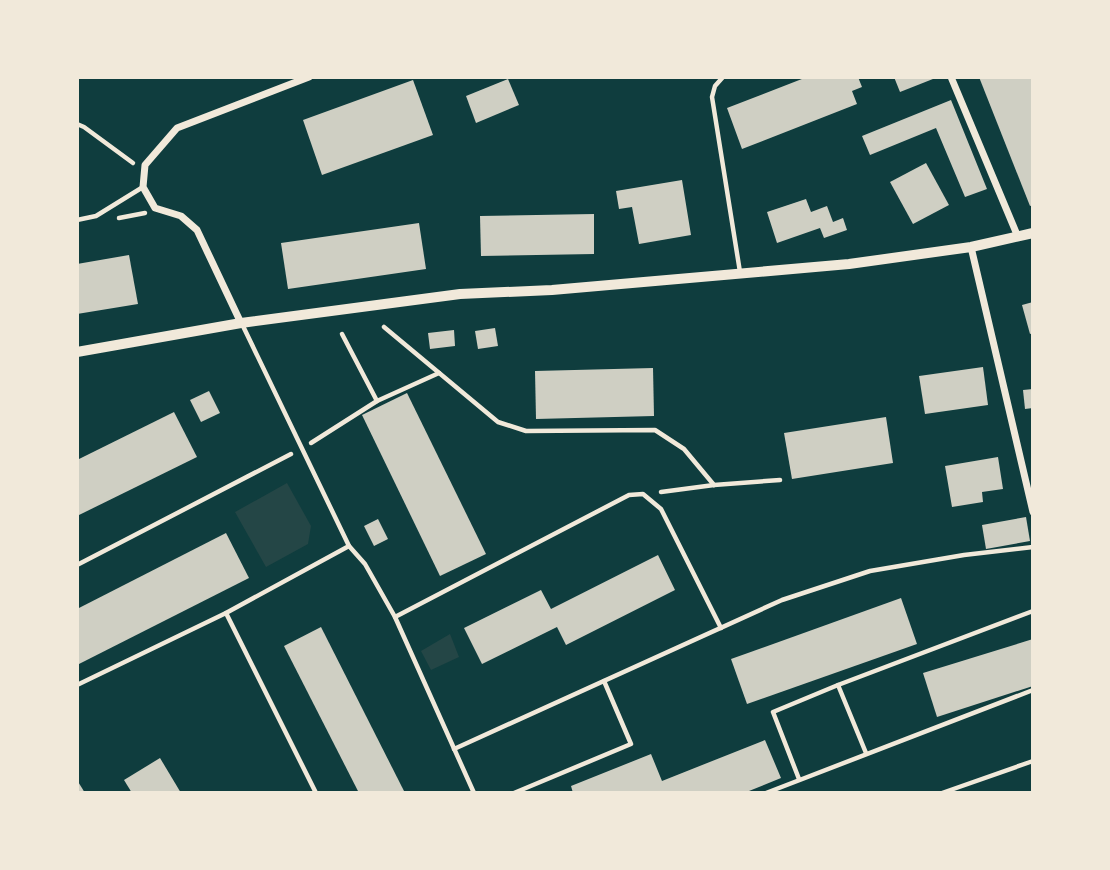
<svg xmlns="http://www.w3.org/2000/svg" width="1110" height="870" viewBox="0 0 1110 870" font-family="Overpass,sans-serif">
<rect width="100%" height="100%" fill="#0f3d3e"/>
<g fill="#244646">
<path d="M 287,483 L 311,526 L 308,544 L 266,567 L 235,512 Z"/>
<path d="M 450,634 L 459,657 L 431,670 L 421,651 Z"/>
</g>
<g fill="#cfcfc3">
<path d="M 807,77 L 858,77 L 862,87 L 852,91 L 857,104 L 742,149 L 727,108 Z"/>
<path d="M 894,77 L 938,77 L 900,92 Z"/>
<path d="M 979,77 L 1033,77 L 1033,205 L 1030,206 Z"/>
<path d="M 508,79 L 519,105 L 476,123 L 466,96 Z"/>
<path d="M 413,80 L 433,135 L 322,175 L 303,120 Z"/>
<path d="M 951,100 L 987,189 L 965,197 L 936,128 L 870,155 L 862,136 Z"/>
<path d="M 926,163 L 949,205 L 913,224 L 890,182 Z"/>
<path d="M 682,180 L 691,235 L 639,244 L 632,207 L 619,209 L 616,191 Z"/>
<path d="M 806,199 L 811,212 L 827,206 L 833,222 L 843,218 L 847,230 L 824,238 L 820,228 L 777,243 L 767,212 Z"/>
<path d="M 594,214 L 594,254 L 481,256 L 480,216 Z"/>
<path d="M 419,223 L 426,269 L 288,289 L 281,243 Z"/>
<path d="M 129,255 L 138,304 L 77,314 L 77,264 Z"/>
<path d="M 1033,302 L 1033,333 L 1030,334 L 1022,305 Z"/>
<path d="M 495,328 L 498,346 L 478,349 L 475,331 Z"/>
<path d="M 454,330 L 455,346 L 430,349 L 428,333 Z"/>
<path d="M 983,367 L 988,405 L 925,414 L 919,376 Z"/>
<path d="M 653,368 L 654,416 L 536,419 L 535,371 Z"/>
<path d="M 1033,389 L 1033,408 L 1025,409 L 1023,390 Z"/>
<path d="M 209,391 L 220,413 L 201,422 L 190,400 Z"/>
<path d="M 407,393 L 486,554 L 440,576 L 362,415 Z"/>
<path d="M 174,412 L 197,457 L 77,516 L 77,460 Z"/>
<path d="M 886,417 L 893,463 L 792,479 L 784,433 Z"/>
<path d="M 998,457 L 1003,489 L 982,492 L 983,502 L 952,507 L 945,466 Z"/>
<path d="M 1026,517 L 1030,541 L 986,549 L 982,525 Z"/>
<path d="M 378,519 L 388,539 L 374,546 L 364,526 Z"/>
<path d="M 226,533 L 249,578 L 77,665 L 77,609 Z"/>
<path d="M 658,555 L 675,590 L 566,645 L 557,627 L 482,664 L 464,628 L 541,590 L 551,609 Z"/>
<path d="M 901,598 L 917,644 L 747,704 L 731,659 Z"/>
<path d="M 321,627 L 405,793 L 359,793 L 284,646 Z"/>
<path d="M 1033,639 L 1033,686 L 937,717 L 923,673 Z"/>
<path d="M 765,740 L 781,778 L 744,793 L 573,793 L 571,786 L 651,754 L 662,781 Z"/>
<path d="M 160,758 L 181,793 L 132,793 L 124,780 Z"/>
<path d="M 77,780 L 85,793 L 77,793 Z"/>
</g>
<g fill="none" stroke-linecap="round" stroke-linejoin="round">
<g stroke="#f1e9da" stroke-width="4.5">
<path d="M 77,124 L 84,127 L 133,163"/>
<path d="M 119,218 L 145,213"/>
<path d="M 384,327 L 498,422 L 526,431 L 655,430 L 684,449 L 714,485"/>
<path d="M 342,334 L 377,401"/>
<path d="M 311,443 L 377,401 L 439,373"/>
<path d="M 661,492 L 714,485 L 780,480"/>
<path d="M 77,565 L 291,454"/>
<path d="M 942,793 L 1033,761"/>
</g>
<g stroke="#f1e9da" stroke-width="4.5">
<path d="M 723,77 L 715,86 L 712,97 L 740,272"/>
<path d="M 77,220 L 96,216 L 143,187"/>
<path d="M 242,324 L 349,546 L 365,564 L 395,617 L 474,793"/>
<path d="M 226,613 L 316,793"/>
<path d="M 395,617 L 629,495 L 643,494 L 661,509 L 721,628"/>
<path d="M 77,685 L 226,613 L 349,546"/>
<path d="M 454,749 L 782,600 L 870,571 L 964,555 L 1033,547"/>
<path d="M 866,753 L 838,685 L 1033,611"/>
<path d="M 799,779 L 773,712 L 838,685"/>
<path d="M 514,793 L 631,744 L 604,681"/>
<path d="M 766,793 L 1033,690"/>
</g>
<g stroke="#f1e9da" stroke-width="7">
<path d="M 951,77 L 1018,237"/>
<path d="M 971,247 L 1033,512"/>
<path d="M 241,323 L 197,230 L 181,216 L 155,208 L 143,187 L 145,165 L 177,128 L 309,77"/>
</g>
<path stroke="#f1e9da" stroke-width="10" d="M 77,352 L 241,323 L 460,294 L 552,290 L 849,264 L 971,247 L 1033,233"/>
</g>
<rect width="1110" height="870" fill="none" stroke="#f1e9da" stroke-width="158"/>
</svg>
